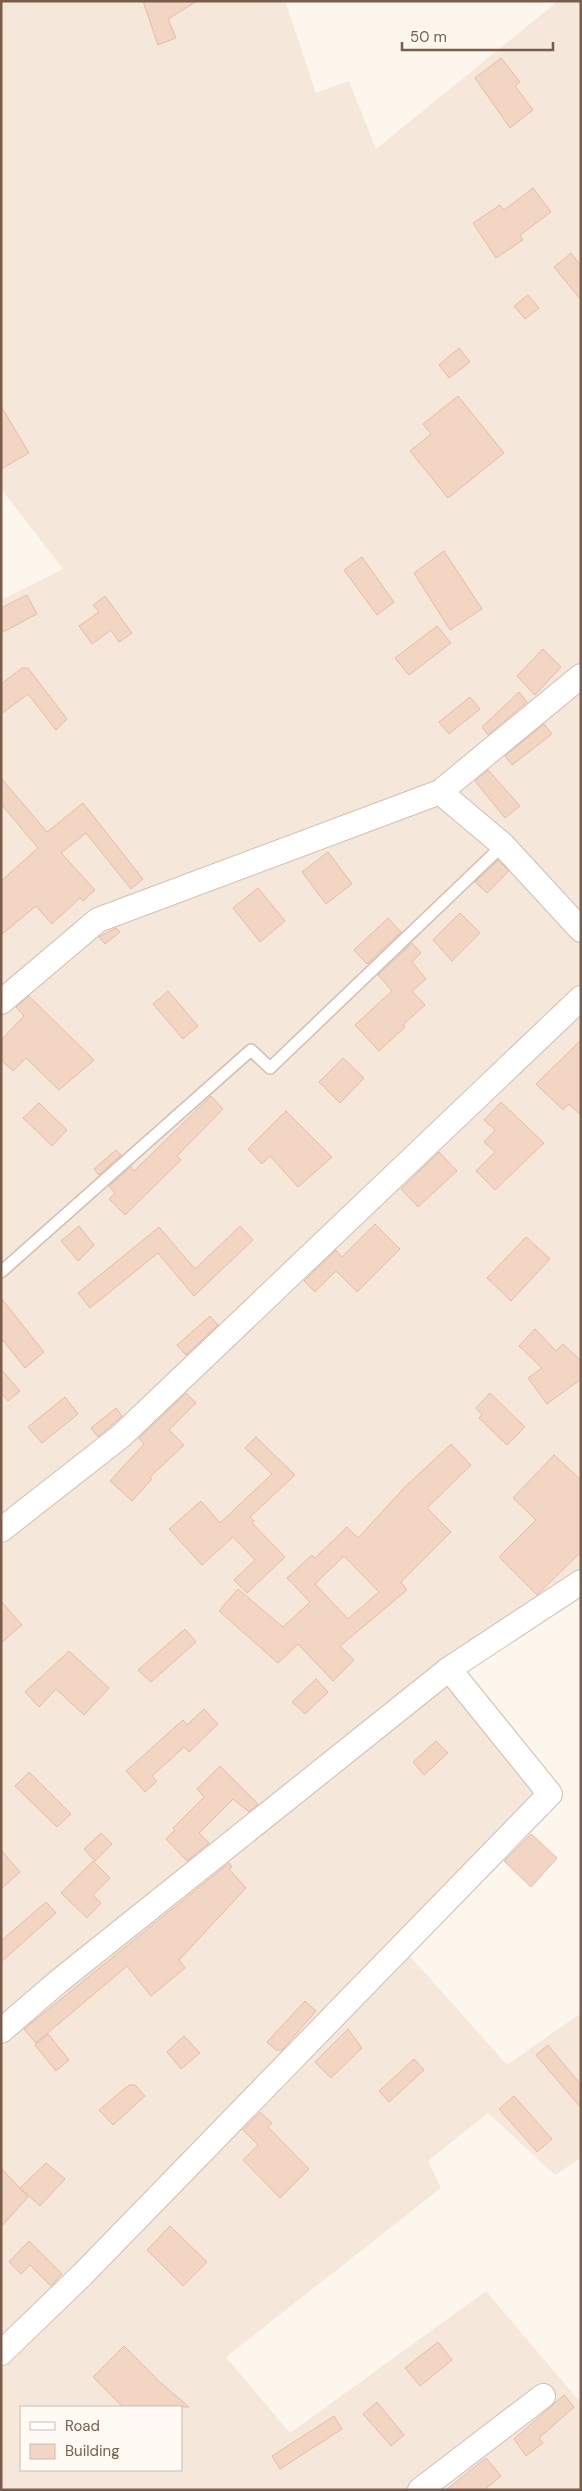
<svg xmlns="http://www.w3.org/2000/svg" width="582" height="2491" viewBox="0 0 582 2491" font-family="'DM Sans',sans-serif">
<rect width="100%" height="100%" fill="#fdf6ec"/>
<path fill="#f5e8da" fill-rule="evenodd" d="M 1,1 L 285,1 L 316,93 L 349,81 L 376,149 L 558,1 L 581,1 L 581,1582 L 449,1669 L 550,1794 L 401,1946 L 507,2065 L 581,2013 L 581,2158 L 555,2175 L 488,2113 L 428,2161 L 441,2188 L 226,2357 L 290,2433 L 486,2291 L 581,2403 L 581,2490 L 1,2490 L 1,600 L 63,569 L 1,489 ZM 21,2407 L 181,2407 L 181,2470 L 21,2470 Z"/>
<g fill="#f3d5c3" stroke="#e6bba3" fill-rule="evenodd">
<path d="M 143,1 L 197,1 L 168,19 L 176,38 L 158,45 Z"/>
<path d="M 501,58 L 520,82 L 515,86 L 533,110 L 510,128 L 475,78 Z"/>
<path d="M 533,188 L 551,212 L 520,235 L 523,240 L 496,258 L 473,223 L 500,205 L 504,210 Z"/>
<path d="M 571,253 L 581,266 L 581,300 L 554,267 Z"/>
<path d="M 528,295 L 539,308 L 525,319 L 514,306 Z"/>
<path d="M 459,348 L 470,362 L 449,378 L 439,365 Z"/>
<path d="M 458,396 L 504,453 L 448,498 L 410,451 L 431,434 L 423,424 Z"/>
<path d="M 1,406 L 29,453 L 1,469 Z"/>
<path d="M 444,551 L 482,609 L 450,630 L 414,573 Z"/>
<path d="M 362,557 L 394,602 L 377,615 L 344,570 Z"/>
<path d="M 27,595 L 37,614 L 1,633 L 1,608 Z"/>
<path d="M 105,596 L 132,633 L 119,642 L 111,630 L 92,644 L 79,626 L 99,612 L 93,605 Z"/>
<path d="M 437,626 L 451,643 L 409,675 L 395,658 Z"/>
<path d="M 543,649 L 561,667 L 535,695 L 517,676 Z"/>
<path d="M 22,668 L 28,668 L 67,719 L 56,730 L 28,694 L 1,714 L 1,684 Z"/>
<path d="M 519,692 L 527,702 L 488,735 L 482,727 Z"/>
<path d="M 470,697 L 480,709 L 449,734 L 439,722 Z"/>
<path d="M 544,724 L 552,734 L 512,765 L 505,756 Z"/>
<path d="M 488,770 L 520,806 L 505,818 L 475,781 Z"/>
<path d="M 1,778 L 47,832 L 83,803 L 143,879 L 131,889 L 86,833 L 61,853 L 95,890 L 83,901 L 80,898 L 52,924 L 36,906 L 1,935 L 1,881 L 38,848 L 1,804 Z"/>
<path d="M 328,852 L 352,884 L 326,904 L 302,872 Z"/>
<path d="M 498,860 L 509,871 L 487,893 L 475,882 Z"/>
<path d="M 258,888 L 285,921 L 260,942 L 233,908 Z"/>
<path d="M 460,913 L 480,933 L 452,961 L 433,940 Z"/>
<path d="M 388,918 L 401,932 L 367,964 L 354,950 Z"/>
<path d="M 116,928 L 120,932 L 105,944 L 99,937 Z"/>
<path d="M 412,943 L 421,953 L 412,962 L 426,979 L 412,991 L 425,1005 L 403,1025 L 405,1027 L 379,1051 L 355,1025 L 392,991 L 378,975 Z"/>
<path d="M 168,991 L 198,1026 L 183,1039 L 153,1004 Z"/>
<path d="M 29,996 L 94,1060 L 59,1090 L 26,1058 L 13,1071 L 1,1060 L 1,1040 L 24,1016 L 16,1007 Z"/>
<path d="M 581,1040 L 581,1115 L 569,1104 L 563,1110 L 536,1084 Z"/>
<path d="M 343,1058 L 364,1078 L 340,1103 L 319,1082 Z"/>
<path d="M 211,1096 L 223,1109 L 177,1156 L 181,1160 L 125,1215 L 109,1199 L 115,1193 L 109,1186 L 131,1167 L 134,1171 Z"/>
<path d="M 501,1102 L 544,1143 L 495,1190 L 476,1171 L 495,1152 L 484,1142 L 495,1130 L 484,1120 Z"/>
<path d="M 39,1103 L 67,1130 L 52,1146 L 23,1118 Z"/>
<path d="M 286,1111 L 332,1157 L 298,1187 L 270,1156 L 262,1164 L 248,1149 Z"/>
<path d="M 116,1150 L 121,1155 L 99,1175 L 94,1169 Z"/>
<path d="M 439,1152 L 457,1171 L 418,1207 L 401,1189 Z"/>
<path d="M 375,1224 L 400,1249 L 357,1292 L 336,1271 L 315,1292 L 304,1281 L 336,1250 L 342,1257 Z"/>
<path d="M 79,1226 L 94,1245 L 78,1261 L 61,1241 Z"/>
<path d="M 240,1226 L 253,1240 L 194,1296 L 158,1253 L 90,1308 L 78,1293 L 159,1227 L 195,1269 Z"/>
<path d="M 526,1237 L 550,1259 L 511,1301 L 487,1278 Z"/>
<path d="M 1,1298 L 44,1352 L 25,1368 L 1,1338 Z"/>
<path d="M 210,1316 L 218,1325 L 186,1355 L 177,1345 Z"/>
<path d="M 535,1329 L 556,1351 L 563,1344 L 581,1361 L 581,1379 L 547,1404 L 528,1378 L 542,1368 L 519,1346 Z"/>
<path d="M 1,1369 L 20,1391 L 8,1401 L 1,1393 Z"/>
<path d="M 186,1393 L 196,1403 L 169,1430 L 184,1445 L 150,1477 L 152,1479 L 132,1501 L 110,1481 L 144,1444 L 139,1438 Z"/>
<path d="M 490,1393 L 525,1427 L 507,1445 L 479,1418 L 482,1415 L 476,1408 Z"/>
<path d="M 65,1397 L 78,1414 L 42,1443 L 28,1427 Z"/>
<path d="M 116,1408 L 122,1416 L 98,1437 L 91,1428 Z"/>
<path d="M 256,1437 L 295,1475 L 250,1517 L 254,1521 L 252,1523 L 285,1557 L 247,1593 L 234,1580 L 255,1560 L 233,1537 L 202,1565 L 169,1529 L 201,1501 L 220,1523 L 272,1474 L 245,1448 Z"/>
<path d="M 451,1444 L 471,1465 L 427,1508 L 451,1532 L 401,1582 L 407,1590 L 340,1646 L 354,1660 L 333,1681 L 298,1644 L 278,1663 L 219,1611 L 238,1589 L 283,1627 L 310,1602 L 287,1578 L 312,1555 L 315,1558 L 347,1527 L 358,1538 L 404,1488 ZM 344,1556 L 379,1592 L 348,1619 L 315,1584 Z"/>
<path d="M 554,1455 L 581,1480 L 581,1552 L 537,1595 L 499,1557 L 536,1520 L 513,1498 Z"/>
<path d="M 1,1601 L 22,1625 L 1,1643 Z"/>
<path d="M 185,1629 L 196,1642 L 151,1682 L 138,1670 Z"/>
<path d="M 69,1651 L 109,1688 L 84,1715 L 56,1689 L 39,1707 L 25,1692 Z"/>
<path d="M 316,1679 L 328,1692 L 305,1714 L 292,1702 Z"/>
<path d="M 204,1709 L 218,1724 L 189,1752 L 184,1747 L 152,1776 L 157,1781 L 145,1792 L 126,1771 L 183,1720 L 187,1725 Z"/>
<path d="M 436,1741 L 448,1753 L 424,1775 L 413,1762 Z"/>
<path d="M 220,1766 L 258,1804 L 249,1812 L 233,1799 L 199,1833 L 209,1843 L 187,1861 L 166,1839 L 175,1830 L 173,1828 L 204,1797 L 197,1789 Z"/>
<path d="M 29,1772 L 71,1814 L 57,1827 L 15,1786 Z"/>
<path d="M 101,1833 L 112,1844 L 95,1861 L 84,1849 Z"/>
<path d="M 531,1834 L 557,1858 L 531,1887 L 504,1861 Z"/>
<path d="M 1,1850 L 20,1872 L 1,1889 Z"/>
<path d="M 93,1861 L 110,1878 L 93,1895 L 101,1903 L 87,1918 L 61,1893 Z"/>
<path d="M 229,1863 L 232,1867 L 229,1869 L 246,1888 L 179,1960 L 185,1968 L 151,1996 L 127,1966 L 36,2043 L 24,2029 Z"/>
<path d="M 46,1902 L 56,1913 L 1,1962 L 1,1941 Z"/>
<path d="M 305,2001 L 316,2011 L 282,2050 L 276,2050 L 267,2042 Z"/>
<path d="M 348,2029 L 362,2048 L 331,2078 L 315,2062 Z"/>
<path d="M 48,2034 L 69,2060 L 56,2071 L 35,2045 Z"/>
<path d="M 184,2036 L 200,2053 L 181,2069 L 167,2052 Z"/>
<path d="M 548,2045 L 581,2085 L 581,2108 L 536,2055 Z"/>
<path d="M 414,2059 L 424,2070 L 389,2102 L 379,2091 Z"/>
<path d="M 129,2085 L 135,2085 L 145,2096 L 113,2125 L 99,2110 Z"/>
<path d="M 514,2096 L 552,2139 L 537,2152 L 499,2109 Z"/>
<path d="M 260,2112 L 272,2123 L 268,2127 L 309,2169 L 280,2198 L 243,2160 L 258,2145 L 243,2130 Z"/>
<path d="M 46,2163 L 65,2179 L 40,2206 L 20,2188 Z"/>
<path d="M 1,2168 L 28,2197 L 1,2227 Z"/>
<path d="M 170,2226 L 207,2262 L 183,2286 L 147,2250 Z"/>
<path d="M 29,2241 L 62,2274 L 51,2286 L 30,2265 L 21,2274 L 9,2262 Z"/>
<path d="M 438,2342 L 452,2360 L 420,2386 L 405,2368 Z"/>
<path d="M 124,2346 L 161,2383 L 189,2407 L 123,2407 L 93,2377 Z"/>
<path d="M 564,2395 L 574,2407 L 539,2438 L 543,2443 L 526,2456 L 514,2439 Z"/>
<path d="M 377,2402 L 404,2435 L 391,2446 L 363,2414 Z"/>
<path d="M 334,2416 L 342,2429 L 280,2469 L 272,2456 Z"/>
<path d="M 486,2458 L 501,2476 L 484,2490 L 446,2490 Z"/>
</g>
<g fill="none" stroke-linecap="round" stroke-linejoin="round">
<defs>
<path id="service" d="M 1,1272 L 251,1050 L 270,1068 L 503,845"/>
<g id="minor">
<path d="M 440,792 L 503,845 L 581,930"/>
<path d="M 1,1002 L 98,920 L 440,792 L 581,676"/>
<path d="M 1,1530 L 121,1436 L 581,998"/>
<path d="M 1,2031 L 59,1981 L 449,1669 L 581,1582"/>
<path d="M 1,2353 L 82,2275 L 550,1794 L 449,1669"/>
<path d="M 420,2490 L 543,2396"/>
</g>
</defs>
<use href="#service" stroke="#d1beb0" stroke-width="14"/>
<use href="#minor" stroke="#d1beb0" stroke-width="26"/>
<use href="#service" stroke="#fff" stroke-width="11"/>
<use href="#minor" stroke="#fff" stroke-width="24"/>
</g>
<rect width="582" height="2491" fill="none" stroke="#7a5c4d" stroke-width="5"/>
<rect x="20" y="2406" width="162" height="65" fill="#fffaf3" stroke="#cabbb1"/>
<rect x="30" y="2422" width="25" height="8" fill="#ffffff" stroke="#cabbb1"/>
<text x="65" y="2431" font-size="15" fill="#7a5c4d">Road</text>
<rect x="30" y="2444" width="25" height="15" fill="#f3d5c3" stroke="#cabbb1"/>
<text x="65" y="2456" font-size="15" fill="#7a5c4d">Building</text>
<path d="M402 42v8h151v-8" fill="none" stroke="#7a5c4d" stroke-width="2.5"/>
<text x="410" y="42" font-size="15" fill="#7a5c4d" stroke="#fffaf3" stroke-width="4" paint-order="stroke">50 m</text>
</svg>
